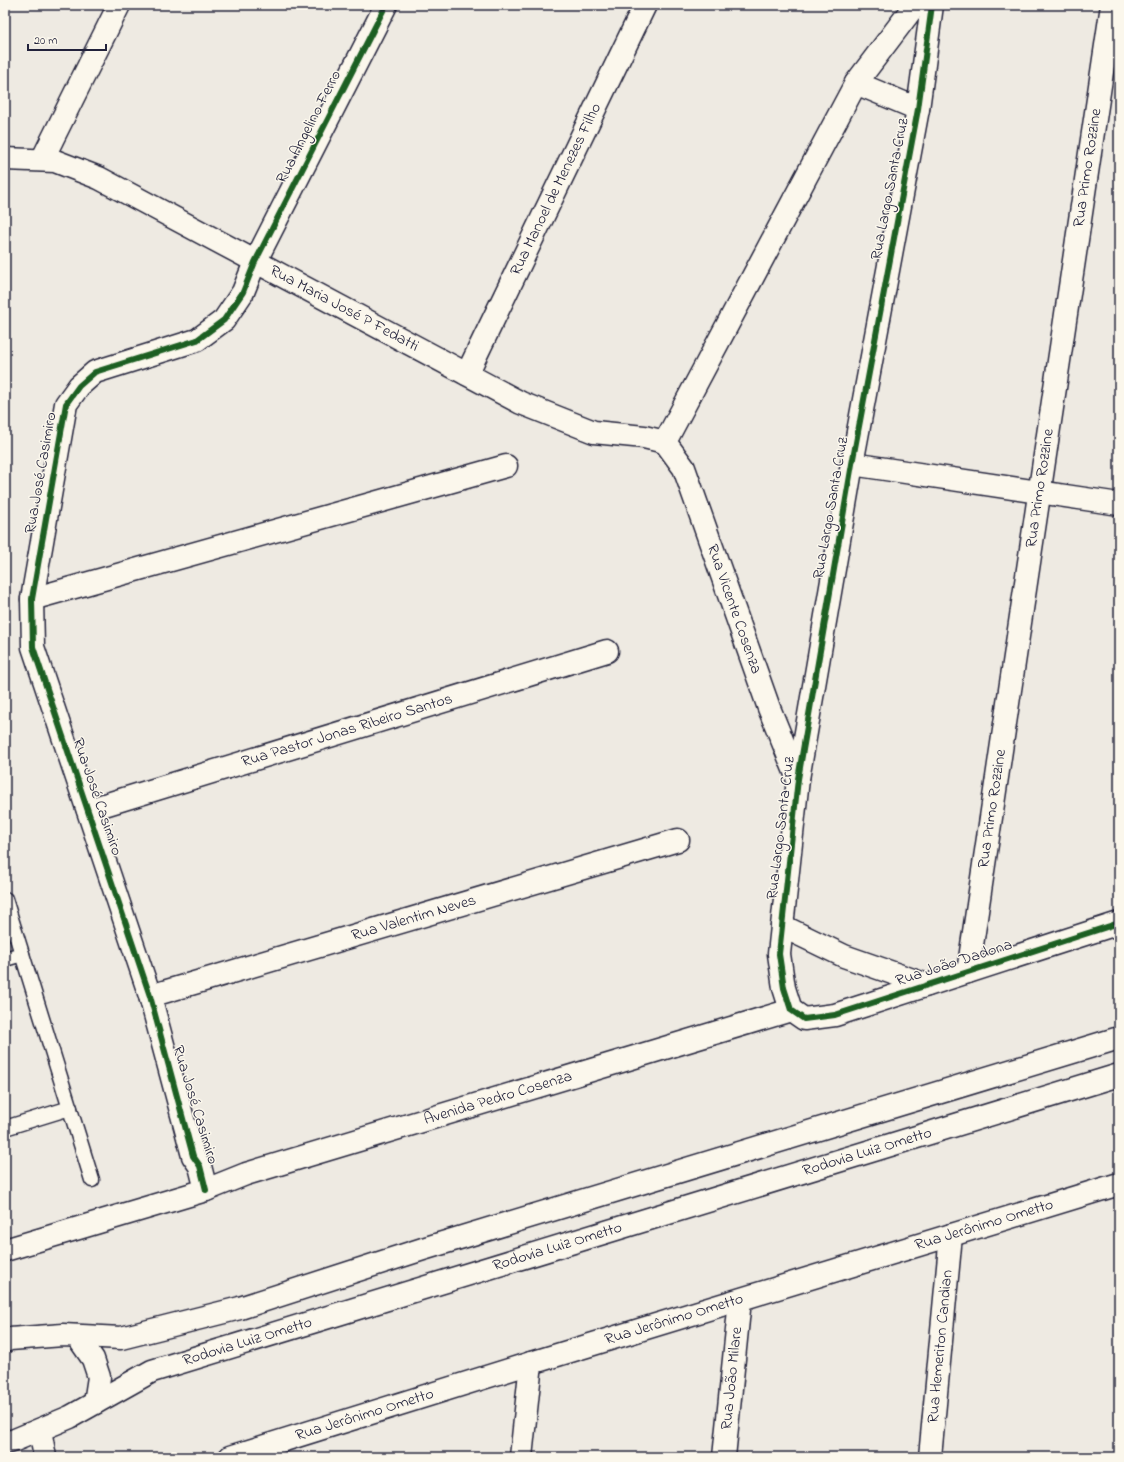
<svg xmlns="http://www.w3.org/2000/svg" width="1124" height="1462" viewBox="0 0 1124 1462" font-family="'Indie Flower',sans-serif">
<rect width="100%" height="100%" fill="#eeeae2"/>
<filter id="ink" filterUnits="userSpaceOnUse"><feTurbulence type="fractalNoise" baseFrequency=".025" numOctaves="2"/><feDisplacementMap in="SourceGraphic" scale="8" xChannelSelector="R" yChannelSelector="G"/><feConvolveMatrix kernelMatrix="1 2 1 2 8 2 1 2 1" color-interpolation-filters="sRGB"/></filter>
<g filter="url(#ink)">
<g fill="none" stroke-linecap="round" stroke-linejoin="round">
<defs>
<g id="lane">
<path d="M 5,899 L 92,1180"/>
<path d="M 5,959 L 22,954"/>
<path d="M 5,1128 L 70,1108"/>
</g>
<g id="street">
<path d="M 932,5 L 918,109 L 852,464 L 798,779 L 779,954 L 784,988 L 791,1010 L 804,1019 L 835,1015 L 1119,923"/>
<path d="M 856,83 L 918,109"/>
<path id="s1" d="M 5,159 L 55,161 L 99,178 L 521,403 L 594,432 L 644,437 L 665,442"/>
<path d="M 42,160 L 119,5"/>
<path id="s2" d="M 467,374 L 645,5"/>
<path d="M 665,442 L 856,83 L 915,5"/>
<path id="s3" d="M 665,442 L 684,468 L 769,708 L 798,779"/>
<path d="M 852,464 L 1119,504"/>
<path d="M 32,599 L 506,466"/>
<path id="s4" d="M 88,810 L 607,651"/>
<path d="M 782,926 L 844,956 L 927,985"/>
<path id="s5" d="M 968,972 L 1112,5"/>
<path id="s6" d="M 150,996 L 678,840"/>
<path d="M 206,1190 L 200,1166 L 193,1156 L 150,996 L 33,647 L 32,599 L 66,404 L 79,386 L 95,372 L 197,340 L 224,320 L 243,292 L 255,262 L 386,5"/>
<path id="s7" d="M 5,1250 L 206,1190 L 246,1174 L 791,1010"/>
<path d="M 40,1430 L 45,1457"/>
<path id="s8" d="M 230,1457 L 531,1363 L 1119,1184"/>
<path d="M 521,1457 L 531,1363"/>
<path id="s9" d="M 724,1457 L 740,1300"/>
<path id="s10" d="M 930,1457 L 951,1235"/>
</g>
<g id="primary">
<path d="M 77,1336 L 93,1359 L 99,1377 L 95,1403"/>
<path d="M 5,1341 L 10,1339 L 63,1335 L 121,1338 L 240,1308 L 423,1249 L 1119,1038"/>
<path id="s11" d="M 5,1443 L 15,1440 L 70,1417 L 152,1371 L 1119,1075"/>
</g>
</defs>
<use href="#lane" stroke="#22223b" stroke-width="17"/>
<use href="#street" stroke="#22223b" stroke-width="25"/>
<use href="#primary" stroke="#22223b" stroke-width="25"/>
<use href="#lane" stroke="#fbf7ec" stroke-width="14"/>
<use href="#street" stroke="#fbf7ec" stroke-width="22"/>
<use href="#primary" stroke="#fbf7ec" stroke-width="22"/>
<defs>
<g id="cycleway">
<path d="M 932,5 L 918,109 L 852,464 L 798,779 L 779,954 L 784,988 L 791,1010 L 804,1019 L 835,1015 L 1119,923"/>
<path d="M 206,1190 L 200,1166 L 193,1156 L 150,996 L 33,647 L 32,599 L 66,404 L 79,386 L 95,372 L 197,340 L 224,320 L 243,292 L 255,262 L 386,5"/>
</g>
</defs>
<use href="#cycleway" stroke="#fbf7ec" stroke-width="8"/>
<use href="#cycleway" stroke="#1b5e20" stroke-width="6"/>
</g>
</g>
<g text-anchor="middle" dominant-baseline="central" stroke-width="3" stroke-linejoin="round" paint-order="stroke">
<g font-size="16" fill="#22223b" stroke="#fbf7ec">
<text transform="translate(309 127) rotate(-63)">Rua Angelino Ferro</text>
<text stroke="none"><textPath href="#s5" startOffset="813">Rua Primo Rozzine</textPath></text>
<text stroke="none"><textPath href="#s2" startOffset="205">Rua Manoel de Menezes Filho</textPath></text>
<text transform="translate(890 189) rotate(-79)">Rua Largo Santa Cruz</text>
<text stroke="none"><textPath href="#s1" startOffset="375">Rua Maria José P Fedatti</textPath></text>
<text transform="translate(41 473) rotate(-80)">Rua José Casimiro</text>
<text stroke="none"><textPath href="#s5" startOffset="489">Rua Primo Rozzine</textPath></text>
<text transform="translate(831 508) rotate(-80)">Rua Largo Santa Cruz</text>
<text stroke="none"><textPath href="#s3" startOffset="182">Rua Vicente Cosenza</textPath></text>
<text stroke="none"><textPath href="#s4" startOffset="271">Rua Pastor Jonas Ribeiro Santos</textPath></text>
<text transform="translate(97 797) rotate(71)">Rua José Casimiro</text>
<text stroke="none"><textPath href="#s5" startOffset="165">Rua Primo Rozzine</textPath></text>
<text transform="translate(781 828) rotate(-83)">Rua Largo Santa Cruz</text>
<text stroke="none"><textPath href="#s6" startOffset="275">Rua Valentim Neves</textPath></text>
<text transform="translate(954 963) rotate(-18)">Rua João Dadona</text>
<text stroke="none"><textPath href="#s7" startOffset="516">Avenida Pedro Cosenza</textPath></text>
<text transform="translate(195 1105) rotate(73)">Rua José Casimiro</text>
<text stroke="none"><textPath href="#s11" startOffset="912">Rodovia Luiz Ometto</textPath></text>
<text stroke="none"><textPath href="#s8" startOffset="789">Rua Jerônimo Ometto</textPath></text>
<text stroke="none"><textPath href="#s11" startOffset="588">Rodovia Luiz Ometto</textPath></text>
<text stroke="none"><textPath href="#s8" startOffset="465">Rua Jerônimo Ometto</textPath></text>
<text stroke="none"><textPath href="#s11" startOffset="264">Rodovia Luiz Ometto</textPath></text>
<text stroke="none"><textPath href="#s10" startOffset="111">Rua Hemeriton Candian</textPath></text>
<text stroke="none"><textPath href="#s9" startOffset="79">Rua João Milare</textPath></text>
<text stroke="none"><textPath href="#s8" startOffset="141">Rua Jerônimo Ometto</textPath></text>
</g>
</g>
<rect width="1124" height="1462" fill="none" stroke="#fbf7ec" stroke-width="20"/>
<rect x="10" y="10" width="1104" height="1442" fill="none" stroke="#22223b" stroke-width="1.5" filter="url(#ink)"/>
<path d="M28 44v6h78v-6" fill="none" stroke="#22223b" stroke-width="2"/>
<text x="34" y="44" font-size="12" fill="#22223b" stroke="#fbf7ec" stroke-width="3" paint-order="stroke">20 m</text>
</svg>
